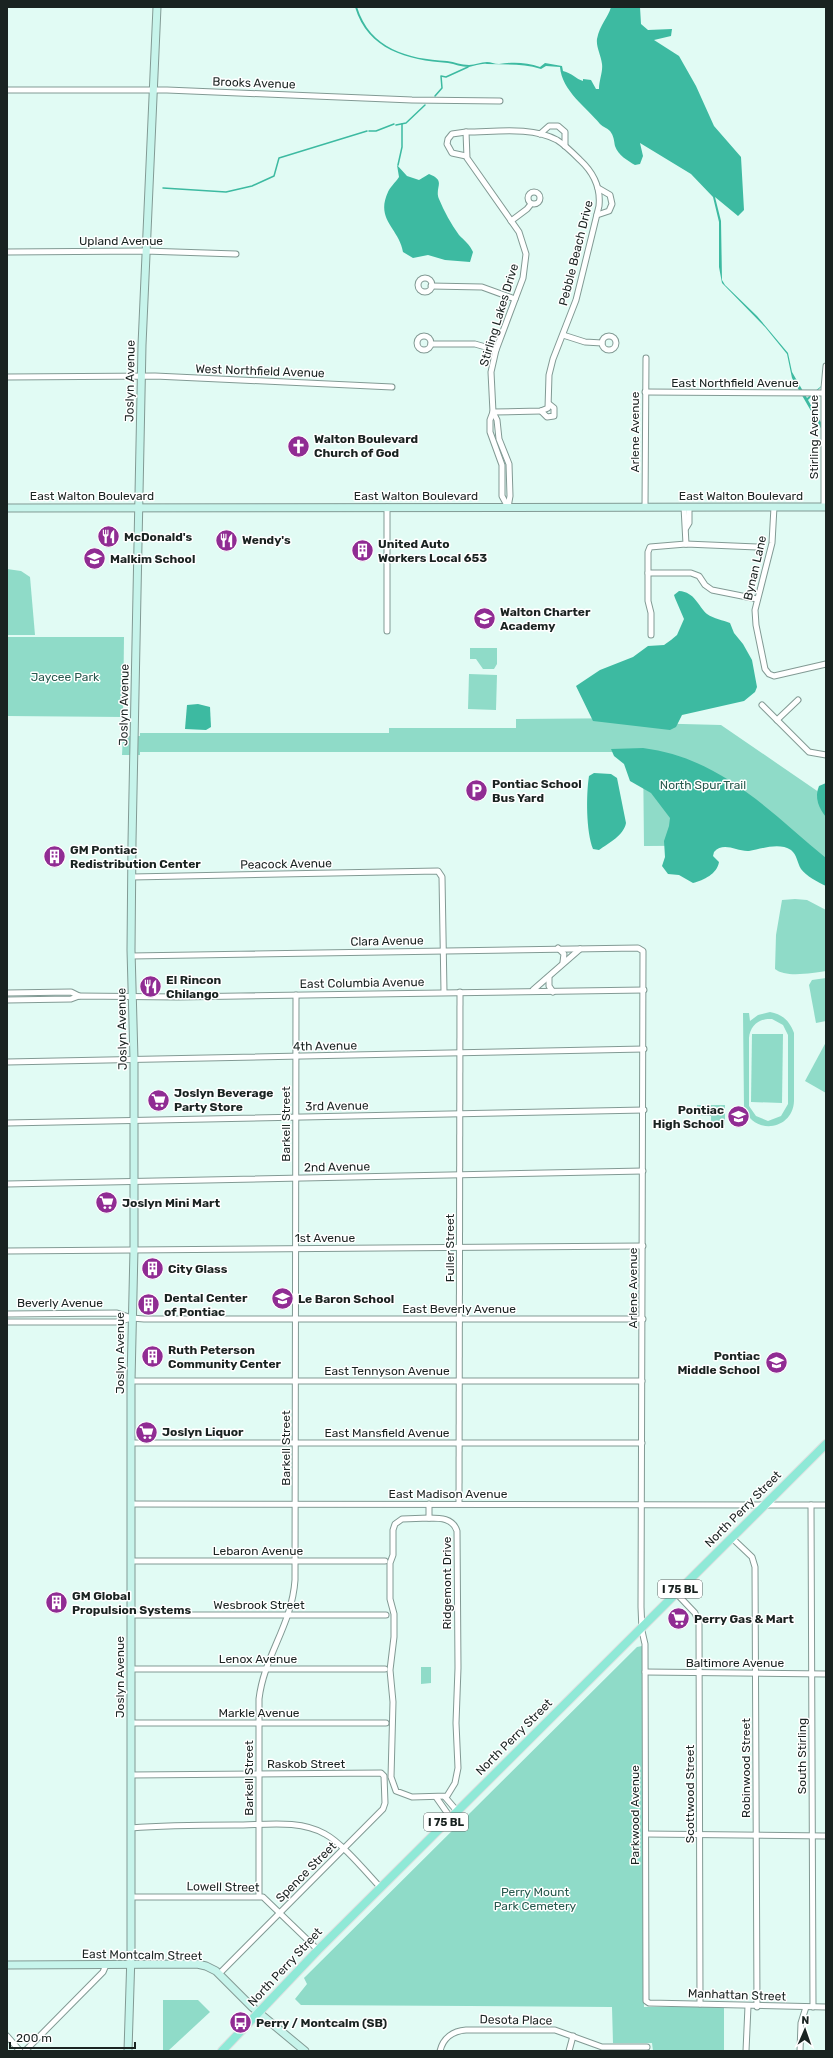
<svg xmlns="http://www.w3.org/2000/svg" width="833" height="2058" viewBox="0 0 833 2058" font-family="Rubik,sans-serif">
<rect width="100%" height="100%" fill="#e1fbf4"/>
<g fill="#8fdbc8" fill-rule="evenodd">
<path d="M 7,569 L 21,571 L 30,577 L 35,635 L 7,635 Z"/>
<path d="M 7,637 L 124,637 L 123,717 L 7,716 Z"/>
<path d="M 470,648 L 497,648 L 497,664 L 494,669 L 483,669 L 476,659 L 470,659 Z"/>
<path d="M 469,674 L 497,675 L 496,710 L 468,709 Z"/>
<path d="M 643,718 L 644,723 L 721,725 L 826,797 L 826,865 L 803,845 L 644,846 L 643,752 L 140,752 L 140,755 L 122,755 L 123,736 L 140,736 L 140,733 L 389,733 L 389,728 L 516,728 L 516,719 Z"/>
<path d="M 795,899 L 807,900 L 826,910 L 826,971 C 813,973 785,978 775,969 L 776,935 L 782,900 Z"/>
<path d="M 826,978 L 826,1021 L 816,1023 L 809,985 L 812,980 Z"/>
<path d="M 770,1012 C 783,1014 790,1022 794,1033 L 794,1101 C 793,1130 754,1136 744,1108 L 743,1013 L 749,1013 L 750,1021 L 758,1015 ZM 772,1019 L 783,1025 L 788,1035 L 788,1104 L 781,1116 L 768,1121 L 756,1116 L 749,1106 L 749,1038 C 750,1026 759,1018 772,1019 Z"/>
<path d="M 752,1034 L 783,1034 L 782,1103 L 751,1102 Z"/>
<path d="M 826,1042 L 826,1093 L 805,1081 Z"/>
<path d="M 697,1105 L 725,1105 L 725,1125 L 711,1125 L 711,1116 L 697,1115 Z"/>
<path d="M 642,1646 L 644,2007 L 724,2007 L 724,2051 L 653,2051 L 652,2043 L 613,2043 L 612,2007 L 301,2005 L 295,1999 L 307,1984 L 304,1978 L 637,1647 Z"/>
<path d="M 421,1667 L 431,1667 L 431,1683 L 421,1684 Z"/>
<path d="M 163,2000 L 198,2000 L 210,2012 L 168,2051 L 163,2051 Z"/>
</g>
<g fill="#3dbaa1">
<path d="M 355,7 L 357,7 C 370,49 408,59 447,61 C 455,62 461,65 469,65 C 475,65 481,62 487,62 C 491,62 494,64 499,64 C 512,62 526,62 540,67 L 545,63 L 562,66 L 563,71 C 572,73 576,79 583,81 L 583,79 L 591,80 L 596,89 L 599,89 C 599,80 603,72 602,64 C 601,55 596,47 597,39 C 600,24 608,18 611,7 L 640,7 L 641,24 L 648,30 L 672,29 L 671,36 L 654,40 L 679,56 L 696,86 L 714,126 L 741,157 L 744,210 L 738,216 L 715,197 L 721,221 L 722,280 L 725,285 L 757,316 L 788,353 L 792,372 L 807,398 L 826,382 L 808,400 L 826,431 L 826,437 L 792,378 L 787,354 L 765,327 L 722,283 L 719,267 L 719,222 L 713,197 L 691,174 L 640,143 L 643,156 L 640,164 L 635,165 C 628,161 618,155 615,146 C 614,141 614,136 610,131 C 607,128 603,127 600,124 C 586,107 562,91 560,67 L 546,66 L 541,69 C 523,63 505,65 487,64 C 481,63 475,66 469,67 C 461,67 455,64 448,63 C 407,60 368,50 355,7 Z"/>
<path d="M 397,165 L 407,176 L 419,180 L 429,174 C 447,181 434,187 439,199 C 444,211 451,224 459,235 C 464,240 470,245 473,252 L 470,262 L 445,260 L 428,255 L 413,258 L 403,252 C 399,228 375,220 388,192 C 390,187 395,183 399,177 Z"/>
<path d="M 679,591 C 695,592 698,606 707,614 C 714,619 723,620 730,623 L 734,633 L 743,644 L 752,660 L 757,687 L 755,692 L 744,701 L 682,715 L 676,727 L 670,730 L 593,721 L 576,686 L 600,670 L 633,657 L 648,646 L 664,645 L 671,640 L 677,635 L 684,619 L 675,598 L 674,595 Z"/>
<path d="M 198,704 L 210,707 L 211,727 L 206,730 L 185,729 L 187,705 Z"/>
<path d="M 643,748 C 721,758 769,811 826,858 L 826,886 C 818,882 806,876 801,869 C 797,862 797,855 791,850 C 779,842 761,849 749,851 C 737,852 724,841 714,852 L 713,856 L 719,862 C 717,874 704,880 693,883 L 679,875 L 668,874 L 662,866 L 665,857 L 664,841 L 669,826 L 670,818 L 651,793 L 630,781 L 624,764 L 614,756 L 611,749 Z"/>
<path d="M 594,773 L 611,774 L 617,778 L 626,823 C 624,835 609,843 599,850 L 593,849 C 586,831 586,795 589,776 Z"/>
<path d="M 826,783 L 826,817 C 819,809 814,797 819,786 Z"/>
</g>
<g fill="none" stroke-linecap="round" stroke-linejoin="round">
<g stroke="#3dbaa1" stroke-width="1.5">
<path d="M 435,96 L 442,88 L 441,76 L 446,77 L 468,67"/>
<path d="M 396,125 L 406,123 L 425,105"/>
<path d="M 369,131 L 376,131 L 394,124"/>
<path d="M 398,165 L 402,147 L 402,124"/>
<path d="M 163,188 L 226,192 L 252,186 L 274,176 L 279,158 L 367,131"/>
</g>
<defs>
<g id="minor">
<path d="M 7,90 L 167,90 L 412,100 L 500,101"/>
<path d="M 466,132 L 452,134 L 448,139 L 447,144 L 452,153 L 466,156"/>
<path d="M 540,134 L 549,126 L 558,126 L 565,132 L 565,146"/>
<circle cx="534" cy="198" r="6"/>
<path d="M 597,215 L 609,211 L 612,204 L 610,195 L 598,188"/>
<path d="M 511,221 L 527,209 L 531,204"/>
<path d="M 7,252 L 145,251 L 236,254"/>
<circle cx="425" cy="285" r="7"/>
<path d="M 431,286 L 482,287 L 515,299"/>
<path d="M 563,335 L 585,342 L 602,343"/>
<circle cx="424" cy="343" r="7"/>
<circle cx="609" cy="343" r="7"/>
<path d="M 431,344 L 475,344 L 496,350"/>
<path d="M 7,377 L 155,376 L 392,387"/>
<path d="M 645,392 L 826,393"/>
<path d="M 541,411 L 547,417 L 554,416 L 554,408 L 549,404"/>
<path d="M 493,412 L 541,411 L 548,408 L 549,375 L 553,359 L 576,300 L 599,206 C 601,187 594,173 580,160 C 573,153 565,145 557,140 C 531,126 495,132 466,132 L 467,158 L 519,232 L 526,254 L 523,278 L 496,350 L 491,372 L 493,412 L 490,420 L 490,432 L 502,465 L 502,496 L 508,507"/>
<path d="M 493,412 L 497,420 L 499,439 L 509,464 L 510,496 L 508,507"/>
<path d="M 387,507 L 387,631"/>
<path d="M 645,507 L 646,358"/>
<path d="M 684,507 L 686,544"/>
<path d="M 774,507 L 772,543 L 755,610 L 756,625 L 765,669 L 769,674 L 774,676 L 826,664"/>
<path d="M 824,507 L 824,388 L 826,366"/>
<path d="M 686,528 L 689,523 L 689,507"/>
<path d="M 648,573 L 691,573 L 699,576 L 705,585 L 712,590 L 757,599"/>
<path d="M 651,635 L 651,613 L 648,601 L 648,552 L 650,547 L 686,544 L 757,547"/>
<path d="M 762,705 L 809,752 L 826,755"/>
<path d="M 777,720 L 798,700"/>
<path d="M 132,877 L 438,871 L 442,877 L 444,992"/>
<path d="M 558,948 L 564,954 L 563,962"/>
<path d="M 131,956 L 638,948 L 643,951 L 641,1607 L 642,1631 L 645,1644 L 646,2001 L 649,2003 L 826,2007"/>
<path d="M 549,978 L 549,986 L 553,992"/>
<path d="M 533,990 L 580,949"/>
<path d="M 7,993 L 71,992 L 79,996"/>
<path d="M 7,1000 L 71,999 L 79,996 L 178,997 L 644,990"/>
<path d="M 7,1062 L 644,1049"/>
<path d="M 7,1123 L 644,1110"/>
<path d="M 7,1184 L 643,1171"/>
<path d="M 7,1251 L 643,1246"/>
<path d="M 7,1314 L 117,1313 L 132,1318 L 144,1319 L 643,1319"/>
<path d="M 7,1322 L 118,1322 L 131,1318"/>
<path d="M 131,1381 L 642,1381"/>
<path d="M 131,1443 L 642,1443"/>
<path d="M 131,1504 L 826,1505"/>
<path d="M 459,1504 L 460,992"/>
<path d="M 811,1505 L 813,2007"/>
<path d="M 429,1518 C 440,1518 453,1518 457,1531 L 458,1668 L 456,1723 L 458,1768 L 455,1783 L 447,1796 L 412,1797 L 396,1791 L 391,1777 L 393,1702 L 390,1670 L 394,1637 L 394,1614 L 390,1599 L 390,1563 L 393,1555 L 393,1530 L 395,1524 L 402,1519 Z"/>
<path d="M 429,1518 L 429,1504"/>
<path d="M 732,1538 L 752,1557 L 755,1567 L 757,2007"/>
<path d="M 131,1561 L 385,1561"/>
<path d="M 676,1593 L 695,1613 L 699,1623 L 700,2004"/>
<path d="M 131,1615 L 386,1615"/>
<path d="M 131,1669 L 385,1669"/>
<path d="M 645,1672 L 826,1674"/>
<path d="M 131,1723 L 386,1723"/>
<path d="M 131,1775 L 381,1773 L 384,1776 L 385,1803 L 383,1809 L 219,1974"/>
<path d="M 436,1797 L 450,1817"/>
<path d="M 445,1797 L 457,1811"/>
<path d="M 131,1828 C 166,1825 201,1825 235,1825 C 264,1825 300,1819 325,1834 C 342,1843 366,1872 380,1887"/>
<path d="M 646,1834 L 826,1836"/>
<path d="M 259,1896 L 259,1699 C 264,1656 292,1625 295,1580 L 296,995"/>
<path d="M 131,1897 L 263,1897 L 318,1950"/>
<path d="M 7,2036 L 20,2051"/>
<path d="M 25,2051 L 103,1972 L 106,1965"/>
<path d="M 440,2051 C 443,2038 453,2031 466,2030 L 555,2030 L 602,2047 L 647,2047"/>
<path d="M 569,2051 L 573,2036"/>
<path d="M 746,2051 L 748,2006"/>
<path d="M 800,2051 L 801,2023 L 806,2007"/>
</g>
<g id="secondary">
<path d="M 7,508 L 826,507"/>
<path d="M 7,1965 L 197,1964 L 206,1966 L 216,1971 L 252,2007 L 305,2051"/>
<path d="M 128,2051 L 131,1954 L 131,1381 L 134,1249 L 134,1059 L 131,950 L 132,842 L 142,345 L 157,7"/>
</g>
<path id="primary" d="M 222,2051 L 318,1950 L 826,1444"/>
</defs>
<use href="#minor" stroke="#829a94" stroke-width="7"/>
<use href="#secondary" stroke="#829a94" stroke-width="9"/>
<use href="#primary" stroke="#dfe0e0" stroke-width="10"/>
<use href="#minor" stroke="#fff" stroke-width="5"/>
<use href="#secondary" stroke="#c7f4eb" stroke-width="7"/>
<use href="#primary" stroke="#8fe9d7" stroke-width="8"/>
</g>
<defs>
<symbol id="church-disc" viewBox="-11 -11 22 22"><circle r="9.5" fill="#902c93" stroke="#fff"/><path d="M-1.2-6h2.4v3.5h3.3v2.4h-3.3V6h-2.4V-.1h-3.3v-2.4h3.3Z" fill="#fff"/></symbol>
<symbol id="restaurant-disc" viewBox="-11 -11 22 22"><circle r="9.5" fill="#902c93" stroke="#fff"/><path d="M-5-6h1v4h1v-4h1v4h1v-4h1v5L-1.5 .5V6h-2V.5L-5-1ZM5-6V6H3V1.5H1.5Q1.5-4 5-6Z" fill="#fff"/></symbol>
<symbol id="building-disc" viewBox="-11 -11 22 22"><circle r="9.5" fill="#902c93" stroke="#fff"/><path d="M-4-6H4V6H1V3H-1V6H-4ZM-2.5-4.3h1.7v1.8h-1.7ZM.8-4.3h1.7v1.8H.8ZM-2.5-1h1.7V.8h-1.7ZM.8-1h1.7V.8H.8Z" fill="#fff"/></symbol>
<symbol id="school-disc" viewBox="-11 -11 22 22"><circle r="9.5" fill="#902c93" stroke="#fff"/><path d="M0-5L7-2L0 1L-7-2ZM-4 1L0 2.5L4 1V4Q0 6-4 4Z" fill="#fff"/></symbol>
<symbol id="parking-disc" viewBox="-11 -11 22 22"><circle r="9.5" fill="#902c93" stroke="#fff"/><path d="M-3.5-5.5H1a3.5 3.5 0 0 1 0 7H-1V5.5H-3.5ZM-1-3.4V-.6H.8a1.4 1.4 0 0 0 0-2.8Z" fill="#fff"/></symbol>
<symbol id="supermarket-disc" viewBox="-11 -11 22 22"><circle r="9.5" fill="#902c93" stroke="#fff"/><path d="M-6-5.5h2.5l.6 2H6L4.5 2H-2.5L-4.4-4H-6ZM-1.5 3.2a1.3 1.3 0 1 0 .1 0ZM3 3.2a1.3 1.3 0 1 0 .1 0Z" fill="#fff"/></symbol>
<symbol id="bus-disc" viewBox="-11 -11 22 22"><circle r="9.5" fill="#902c93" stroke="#fff"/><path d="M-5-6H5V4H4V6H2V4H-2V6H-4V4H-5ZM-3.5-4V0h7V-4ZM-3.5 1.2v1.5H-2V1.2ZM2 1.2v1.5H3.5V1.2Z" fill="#fff"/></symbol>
</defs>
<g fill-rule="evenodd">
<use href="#church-disc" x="286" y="434" width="25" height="25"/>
<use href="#restaurant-disc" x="96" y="524" width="25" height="25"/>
<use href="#restaurant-disc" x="214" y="528" width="25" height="25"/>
<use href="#building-disc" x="350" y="538" width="25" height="25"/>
<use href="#school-disc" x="82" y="546" width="25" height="25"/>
<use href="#school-disc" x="472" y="606" width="25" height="25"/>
<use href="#parking-disc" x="464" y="778" width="25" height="25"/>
<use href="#building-disc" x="42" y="844" width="25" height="25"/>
<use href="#restaurant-disc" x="138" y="974" width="25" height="25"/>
<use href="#supermarket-disc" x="146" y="1088" width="25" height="25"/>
<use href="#school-disc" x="726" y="1104" width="25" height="25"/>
<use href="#supermarket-disc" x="94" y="1190" width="25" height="25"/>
<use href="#building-disc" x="140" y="1256" width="25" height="25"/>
<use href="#school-disc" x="270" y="1286" width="25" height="25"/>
<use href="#building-disc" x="136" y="1292" width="25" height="25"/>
<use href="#building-disc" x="140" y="1344" width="25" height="25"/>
<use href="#school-disc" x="764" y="1350" width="25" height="25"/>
<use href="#supermarket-disc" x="134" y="1420" width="25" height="25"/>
<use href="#building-disc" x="44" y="1590" width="25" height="25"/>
<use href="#supermarket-disc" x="666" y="1606" width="25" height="25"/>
<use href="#bus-disc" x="228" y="2010" width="25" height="25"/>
</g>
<g text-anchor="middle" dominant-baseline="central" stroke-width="3" stroke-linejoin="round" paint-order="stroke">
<g fill="#fff" stroke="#5f6564" stroke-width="1">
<rect x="658" y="1580" width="44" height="18" rx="3"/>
<rect x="424" y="1813" width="44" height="18" rx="3"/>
</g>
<g font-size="11" font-weight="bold" fill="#1a2321">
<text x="680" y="1589">I 75 BL</text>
<text x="446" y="1822">I 75 BL</text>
</g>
<g font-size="12" fill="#1a2321" stroke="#fff">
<text transform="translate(254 83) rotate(2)">Brooks Avenue</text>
<text x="121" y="241">Upland Avenue</text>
<text transform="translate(576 253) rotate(-76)">Pebble Beach Drive</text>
<text transform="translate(499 315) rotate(-73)">Stirling Lakes Drive</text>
<text transform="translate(260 371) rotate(2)">West Northfield Avenue</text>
<text transform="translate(130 381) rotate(-89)">Joslyn Avenue</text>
<text x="735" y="383">East Northfield Avenue</text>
<text transform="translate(635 432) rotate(-90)">Arlene Avenue</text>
<text transform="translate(814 437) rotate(-90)">Stirling Avenue</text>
<text x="92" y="496">East Walton Boulevard</text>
<text x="416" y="496">East Walton Boulevard</text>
<text x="741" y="496">East Walton Boulevard</text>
<text transform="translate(755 568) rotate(-77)">Bynan Lane</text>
<text transform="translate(124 705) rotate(-89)">Joslyn Avenue</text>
<text transform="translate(286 864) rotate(-1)">Peacock Avenue</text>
<text transform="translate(387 941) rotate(-1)">Clara Avenue</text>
<text transform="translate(362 983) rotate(-1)">East Columbia Avenue</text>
<text transform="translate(122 1029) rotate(-91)">Joslyn Avenue</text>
<text transform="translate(325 1046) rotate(-1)">4th Avenue</text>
<text transform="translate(337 1106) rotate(-1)">3rd Avenue</text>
<text transform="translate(286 1124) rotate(-90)">Barkell Street</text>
<text transform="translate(337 1167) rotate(-1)">2nd Avenue</text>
<text x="325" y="1238">1st Avenue</text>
<text transform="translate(450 1248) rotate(-90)">Fuller Street</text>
<text transform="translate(633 1288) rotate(-90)">Arlene Avenue</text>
<text x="60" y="1303">Beverly Avenue</text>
<text x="459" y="1309">East Beverly Avenue</text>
<text transform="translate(120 1353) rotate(-90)">Joslyn Avenue</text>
<text x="387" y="1371">East Tennyson Avenue</text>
<text x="387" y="1433">East Mansfield Avenue</text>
<text transform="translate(286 1448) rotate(-90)">Barkell Street</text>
<text x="448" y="1494">East Madison Avenue</text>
<text transform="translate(743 1509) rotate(-45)">North Perry Street</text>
<text x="258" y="1551">Lebaron Avenue</text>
<text transform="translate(447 1583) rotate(-90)">Ridgemont Drive</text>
<text x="259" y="1605">Wesbrook Street</text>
<text x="258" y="1659">Lenox Avenue</text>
<text x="735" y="1663">Baltimore Avenue</text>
<text transform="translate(120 1677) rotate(-90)">Joslyn Avenue</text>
<text x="259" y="1713">Markle Avenue</text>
<text transform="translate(514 1737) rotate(-45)">North Perry Street</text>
<text transform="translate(802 1756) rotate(-90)">South Stirling</text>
<text x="306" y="1764">Raskob Street</text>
<text transform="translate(746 1768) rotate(-90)">Robinwood Street</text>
<text transform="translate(249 1778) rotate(-90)">Barkell Street</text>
<text transform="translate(690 1794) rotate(-90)">Scottwood Street</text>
<text transform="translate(635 1815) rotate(-90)">Parkwood Avenue</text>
<text transform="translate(306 1872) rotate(-45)">Spence Street</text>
<text transform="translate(223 1887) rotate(1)">Lowell Street</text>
<text transform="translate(142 1955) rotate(1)">East Montcalm Street</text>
<text transform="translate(285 1967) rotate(-47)">North Perry Street</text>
<text transform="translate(737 1995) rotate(2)">Manhattan Street</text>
<text transform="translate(516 2020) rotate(1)">Desota Place</text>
</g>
<g font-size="12" font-weight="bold" fill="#1a2321" stroke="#fff" text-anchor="start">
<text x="314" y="439">Walton Boulevard<tspan x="314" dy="14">Church of God</tspan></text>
<text x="124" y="537">McDonald's</text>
<text x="242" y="540">Wendy's</text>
<text x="378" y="544">United Auto<tspan x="378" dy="14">Workers Local 653</tspan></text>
<text x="110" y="559">Malkim School</text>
<text x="500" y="612">Walton Charter<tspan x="500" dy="14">Academy</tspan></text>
<text x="492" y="784">Pontiac School<tspan x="492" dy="14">Bus Yard</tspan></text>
<text x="70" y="850">GM Pontiac<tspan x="70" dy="14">Redistribution Center</tspan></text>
<text x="166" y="980">El Rincon<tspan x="166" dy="14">Chilango</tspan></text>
<text x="174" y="1093">Joslyn Beverage<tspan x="174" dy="14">Party Store</tspan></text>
<text x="724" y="1110" text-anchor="end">Pontiac<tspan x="724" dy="14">High School</tspan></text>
<text x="122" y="1203">Joslyn Mini Mart</text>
<text x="168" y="1269">City Glass</text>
<text x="164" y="1298">Dental Center<tspan x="164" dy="14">of Pontiac</tspan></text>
<text x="298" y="1299">Le Baron School</text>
<text x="168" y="1350">Ruth Peterson<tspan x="168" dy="14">Community Center</tspan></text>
<text x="760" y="1356" text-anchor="end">Pontiac<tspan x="760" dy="14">Middle School</tspan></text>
<text x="162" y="1432">Joslyn Liquor</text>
<text x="72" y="1596">GM Global<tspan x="72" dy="14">Propulsion Systems</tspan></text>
<text x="694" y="1619">Perry Gas &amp; Mart</text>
<text x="256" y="2023">Perry / Montcalm (SB)</text>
</g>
<g font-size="12" fill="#275a4e" stroke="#fff">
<text x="65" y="677">Jaycee Park</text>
<text x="703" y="785">North Spur Trail</text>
<text x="535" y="1892">Perry Mount<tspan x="535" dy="14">Park Cemetery</tspan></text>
</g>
</g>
<rect width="833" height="2058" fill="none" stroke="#1a2321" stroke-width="16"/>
<g transform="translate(805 2030) rotate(2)" stroke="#ffffff" stroke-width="3" paint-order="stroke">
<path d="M0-3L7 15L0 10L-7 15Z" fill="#1a2321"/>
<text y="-6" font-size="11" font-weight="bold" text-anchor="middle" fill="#1a2321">N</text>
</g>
<path d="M10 2042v6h125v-6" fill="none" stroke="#1a2321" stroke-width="2"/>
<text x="16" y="2042" font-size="12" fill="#1a2321" stroke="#ffffff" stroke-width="3" paint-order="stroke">200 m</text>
</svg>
